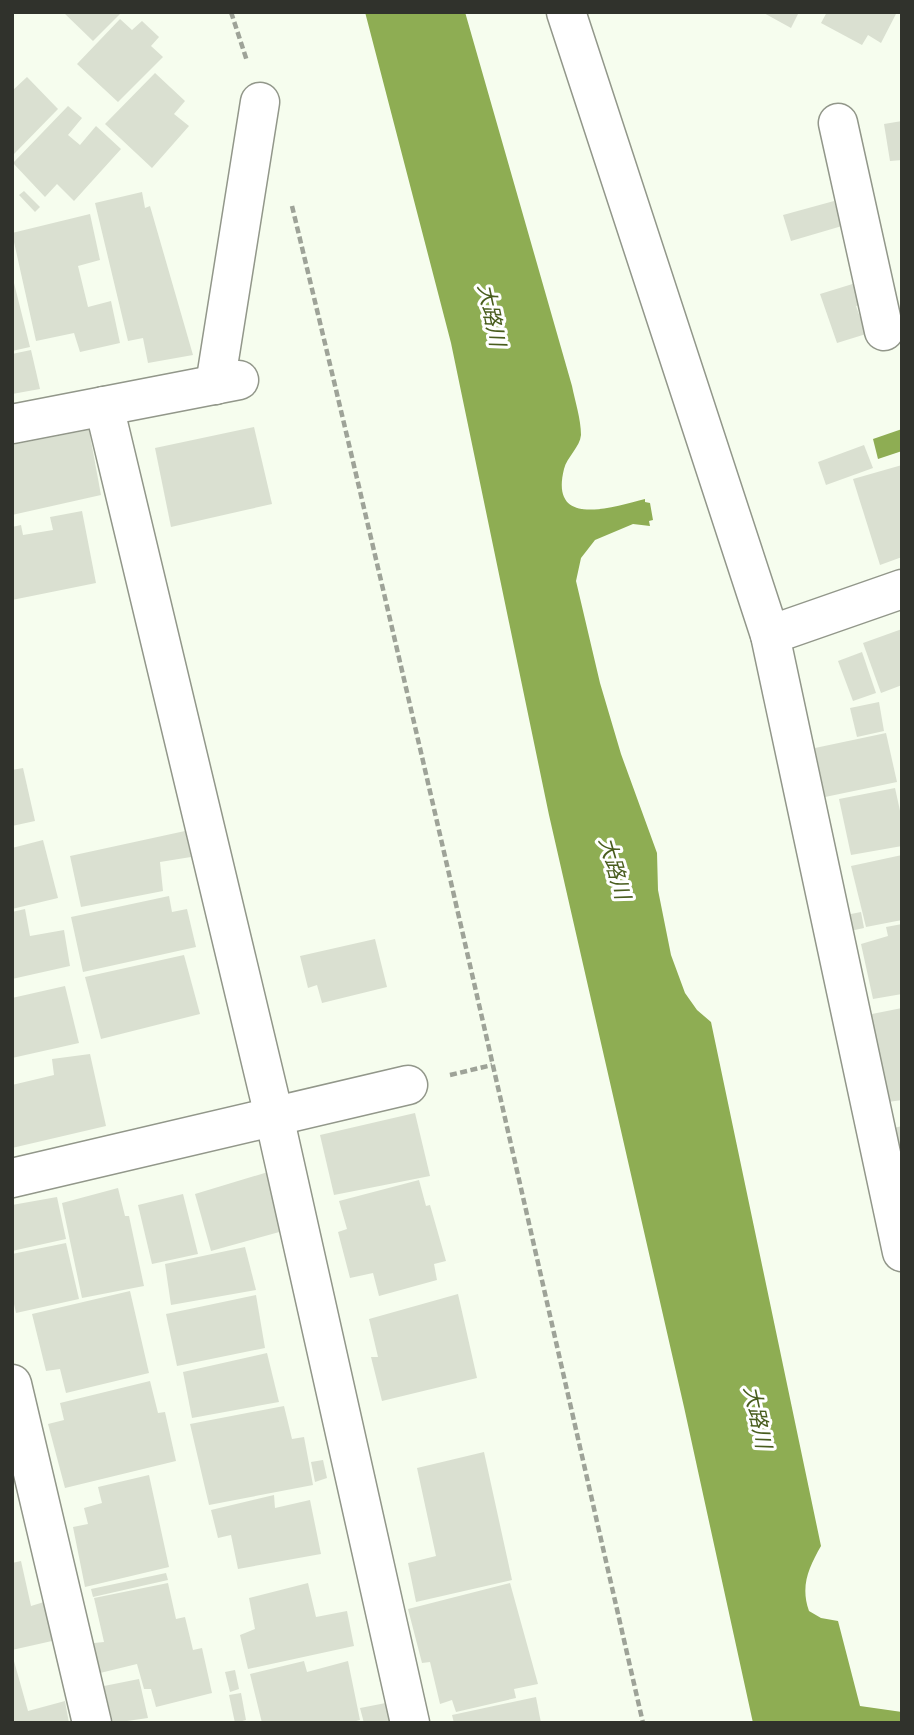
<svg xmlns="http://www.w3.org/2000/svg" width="914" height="1735" viewBox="0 0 914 1735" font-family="'PT Sans Narrow','Noto Sans JP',sans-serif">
<rect width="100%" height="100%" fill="#f6fdee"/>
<g fill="#8ead53">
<path d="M 365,12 L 465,12 L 572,386 C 575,401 581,419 581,435 C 580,447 567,457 564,469 C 549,529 613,507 645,499 L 645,502 L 650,503 L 653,520 L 649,521 L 650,526 L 633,524 L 595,540 L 581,558 L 576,581 L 600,683 L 621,754 L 657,853 L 658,890 L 671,955 L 685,993 L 697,1010 L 711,1022 L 821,1546 C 809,1567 800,1586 809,1611 L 821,1618 L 838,1621 L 860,1706 L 902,1712 L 902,1723 L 753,1723 L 684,1407 L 549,815 L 451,343 Z"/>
<path d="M 902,429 L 902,451 L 878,459 L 873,439 Z"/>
</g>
<g fill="#dae0d1">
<path d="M 63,12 L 122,12 L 93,41 Z"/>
<path d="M 762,12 L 799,12 L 791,28 Z"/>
<path d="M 827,12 L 897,12 L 881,43 L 868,35 L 862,45 L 821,23 Z"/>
<path d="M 120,19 L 132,30 L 142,21 L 159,37 L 151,46 L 163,57 L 118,102 L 77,64 Z"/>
<path d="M 155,73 L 185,101 L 174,114 L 189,126 L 152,168 L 105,124 Z"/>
<path d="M 27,77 L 58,109 L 12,156 L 12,91 Z"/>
<path d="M 68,106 L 82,118 L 68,135 L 80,145 L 96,126 L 121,149 L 74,201 L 57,184 L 45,197 L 13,163 Z"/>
<path d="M 902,121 L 902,160 L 890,161 L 884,124 Z"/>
<path d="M 24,191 L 40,207 L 35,212 L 19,195 Z"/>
<path d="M 142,192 L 145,208 L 150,206 L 193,355 L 148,363 L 143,338 L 128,341 L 95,203 Z"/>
<path d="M 834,201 L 842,226 L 791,241 L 783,215 Z"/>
<path d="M 90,214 L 100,260 L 78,266 L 88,307 L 111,301 L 120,343 L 80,352 L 74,333 L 36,341 L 12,233 Z"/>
<path d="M 12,275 L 30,347 L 12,351 Z"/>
<path d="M 859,282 L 866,303 L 856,306 L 866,334 L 837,343 L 820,294 Z"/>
<path d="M 31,350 L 40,389 L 12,394 L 12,354 Z"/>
<path d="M 254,427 L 272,504 L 171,527 L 155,448 Z"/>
<path d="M 89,430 L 101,495 L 12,515 L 12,445 Z"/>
<path d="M 864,445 L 873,468 L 826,485 L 818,462 Z"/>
<path d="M 902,465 L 902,557 L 880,565 L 853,479 Z"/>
<path d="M 82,511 L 96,583 L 12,600 L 12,527 L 21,525 L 23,535 L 53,530 L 50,517 Z"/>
<path d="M 902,629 L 902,685 L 881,693 L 863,643 Z"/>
<path d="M 862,652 L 876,693 L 853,701 L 838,661 Z"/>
<path d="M 879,702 L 884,731 L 857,737 L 850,708 Z"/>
<path d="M 886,733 L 897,782 L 825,797 L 815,748 Z"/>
<path d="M 23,768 L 35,821 L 12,826 L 12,770 Z"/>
<path d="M 895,788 L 902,820 L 902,846 L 851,855 L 839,799 Z"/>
<path d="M 185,831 L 191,857 L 160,862 L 163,891 L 81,907 L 70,856 Z"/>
<path d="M 43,840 L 58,898 L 12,909 L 12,848 Z"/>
<path d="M 902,855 L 902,920 L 866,927 L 851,866 Z"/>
<path d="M 169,896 L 172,912 L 187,909 L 196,947 L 83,972 L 71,917 Z"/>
<path d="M 25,909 L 30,936 L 64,930 L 70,966 L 12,979 L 12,912 Z"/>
<path d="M 861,912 L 864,928 L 850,931 L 846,915 Z"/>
<path d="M 902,924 L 902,994 L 873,999 L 861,944 L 888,936 L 886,927 Z"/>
<path d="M 375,939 L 387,987 L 322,1003 L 317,985 L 308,988 L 300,956 Z"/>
<path d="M 184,955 L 200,1014 L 101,1039 L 85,977 Z"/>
<path d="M 65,986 L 79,1043 L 12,1058 L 12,998 Z"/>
<path d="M 902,1008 L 902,1100 L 888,1102 L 867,1015 Z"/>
<path d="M 90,1054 L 106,1126 L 12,1148 L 12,1085 L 54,1075 L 52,1059 Z"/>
<path d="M 415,1113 L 430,1176 L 334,1195 L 320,1135 Z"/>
<path d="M 902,1126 L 902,1158 L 901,1158 L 894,1128 Z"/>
<path d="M 268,1172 L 283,1231 L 211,1251 L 195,1194 Z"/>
<path d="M 419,1180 L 426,1206 L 430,1205 L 446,1261 L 434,1264 L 437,1280 L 379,1296 L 373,1273 L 350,1278 L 338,1232 L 347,1229 L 339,1201 Z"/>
<path d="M 118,1188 L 125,1216 L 129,1216 L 144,1286 L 82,1298 L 62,1203 Z"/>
<path d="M 183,1194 L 198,1254 L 152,1264 L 138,1205 Z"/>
<path d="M 57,1197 L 66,1239 L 12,1251 L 12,1205 Z"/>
<path d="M 66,1243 L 79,1299 L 16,1313 L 12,1295 L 12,1254 Z"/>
<path d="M 245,1247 L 256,1290 L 171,1305 L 165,1264 Z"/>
<path d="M 130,1291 L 149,1373 L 66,1393 L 60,1369 L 46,1371 L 32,1314 Z"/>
<path d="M 458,1294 L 477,1378 L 382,1401 L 371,1357 L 378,1357 L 369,1319 Z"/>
<path d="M 256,1295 L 265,1348 L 177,1366 L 166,1314 Z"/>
<path d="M 267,1353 L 279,1402 L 192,1418 L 183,1372 Z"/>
<path d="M 150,1381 L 158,1413 L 165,1412 L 176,1461 L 65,1488 L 48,1424 L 64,1420 L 60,1403 Z"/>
<path d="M 284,1406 L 292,1439 L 304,1437 L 313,1485 L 209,1505 L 190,1424 Z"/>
<path d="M 484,1452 L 512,1580 L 416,1602 L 408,1563 L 436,1556 L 417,1468 Z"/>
<path d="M 323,1460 L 327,1478 L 315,1482 L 311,1462 Z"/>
<path d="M 149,1475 L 169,1567 L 85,1587 L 73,1527 L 88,1524 L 84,1508 L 102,1503 L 98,1487 Z"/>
<path d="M 274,1495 L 275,1508 L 310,1500 L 321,1554 L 238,1569 L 231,1535 L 218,1538 L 211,1510 Z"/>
<path d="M 21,1561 L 31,1606 L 44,1602 L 52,1641 L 12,1650 L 12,1563 Z"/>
<path d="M 166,1573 L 168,1580 L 93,1597 L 91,1589 Z"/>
<path d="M 168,1583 L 176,1619 L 185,1617 L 193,1650 L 202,1648 L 212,1693 L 156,1707 L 151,1689 L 144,1689 L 137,1664 L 100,1673 L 94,1643 L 104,1642 L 94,1598 Z"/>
<path d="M 308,1583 L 316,1617 L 347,1611 L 354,1646 L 248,1669 L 240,1635 L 255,1629 L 249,1598 Z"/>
<path d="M 510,1583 L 538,1684 L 514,1689 L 516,1698 L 456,1712 L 452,1700 L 440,1704 L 430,1662 L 422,1663 L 408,1609 Z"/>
<path d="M 12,1654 L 28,1711 L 65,1701 L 69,1723 L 12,1723 Z"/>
<path d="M 304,1661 L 307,1672 L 348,1661 L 360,1720 L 348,1723 L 262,1723 L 250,1674 Z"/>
<path d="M 235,1670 L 239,1689 L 230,1692 L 225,1672 Z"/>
<path d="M 139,1679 L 148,1718 L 113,1723 L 104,1686 Z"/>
<path d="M 241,1693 L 246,1720 L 235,1723 L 229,1695 Z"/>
<path d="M 536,1697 L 541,1723 L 454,1723 L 452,1715 Z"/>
<path d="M 391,1702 L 396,1723 L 364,1723 L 360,1708 Z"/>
</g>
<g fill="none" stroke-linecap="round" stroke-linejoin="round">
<defs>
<g id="minor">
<path d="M 566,12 L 770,635 L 902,1252"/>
<path d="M 838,123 L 884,331"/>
<path d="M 215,385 L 260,102"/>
<path d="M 104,406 L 274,1116 L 410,1723"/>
<path d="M 12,424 L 239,380"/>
<path d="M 770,635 L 902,589"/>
<path d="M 12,1178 L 408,1085"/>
<path d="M 12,1384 L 92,1723"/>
</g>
</defs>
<use href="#minor" stroke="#92978a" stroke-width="41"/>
<g stroke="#9ea398" stroke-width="4.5" stroke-dasharray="7 3.5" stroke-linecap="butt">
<path d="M 231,12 L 247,61"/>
<path d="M 292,206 C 414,711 527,1217 643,1723"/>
<path d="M 450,1075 L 492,1065"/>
</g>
<use href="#minor" stroke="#fff" stroke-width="38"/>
</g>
<g text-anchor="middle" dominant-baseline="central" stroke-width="6" stroke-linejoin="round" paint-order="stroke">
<g font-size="21" font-style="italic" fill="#495d1e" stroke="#fff">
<text transform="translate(492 315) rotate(78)">大路川</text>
<text transform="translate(615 868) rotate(74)">大路川</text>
<text transform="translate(758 1417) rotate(78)">大路川</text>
</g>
</g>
<rect width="914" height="1735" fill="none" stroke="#30322c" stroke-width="28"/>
</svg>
